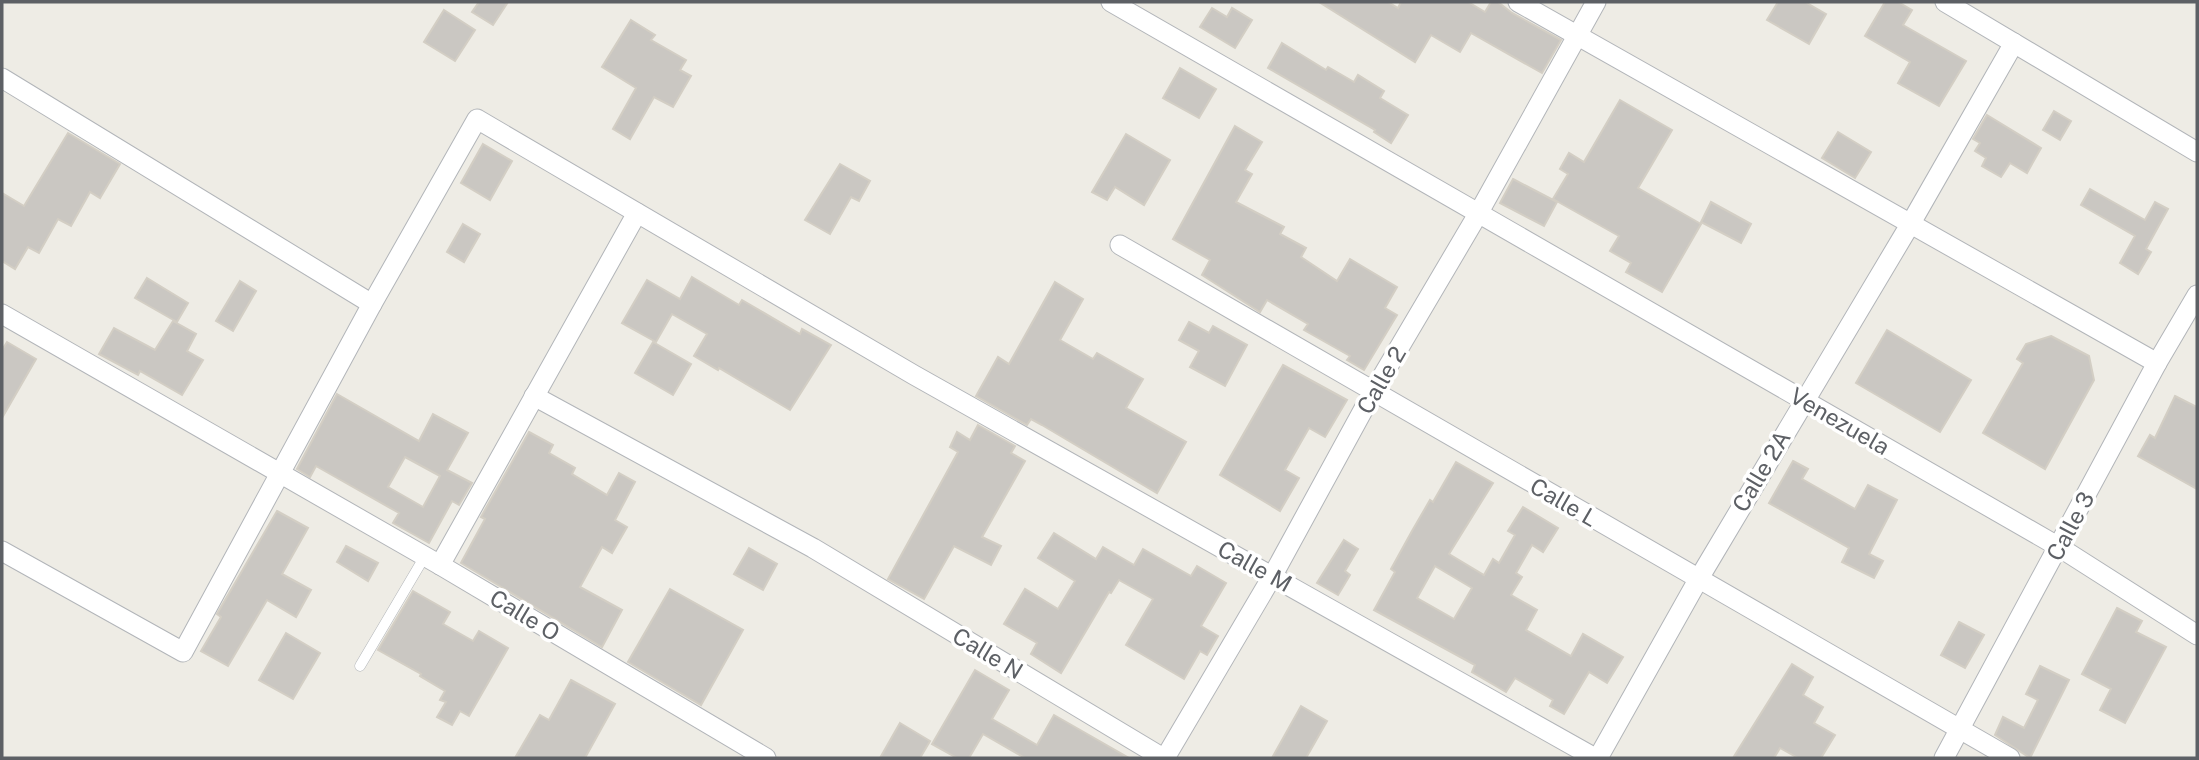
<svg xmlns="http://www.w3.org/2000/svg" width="2199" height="760" viewBox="0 0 2199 760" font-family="'Public Sans',sans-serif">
<rect width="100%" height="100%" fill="#eeece5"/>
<g fill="#cac7c2" stroke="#d3cec4" stroke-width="2" fill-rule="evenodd">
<path d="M 479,2 L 508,2 L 493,25 L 472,12 Z"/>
<path d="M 1319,2 L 1388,2 L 1398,8 L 1401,2 L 1468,2 L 1485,12 L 1491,2 L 1498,2 L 1512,13 L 1561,40 L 1542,73 L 1471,33 L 1460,52 L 1431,35 L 1415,62 Z"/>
<path d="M 1778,2 L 1805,2 L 1826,14 L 1809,44 L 1767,20 Z"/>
<path d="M 1885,2 L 1898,2 L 1912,10 L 1903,25 L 1966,61 L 1939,106 L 1898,83 L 1910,62 L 1865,36 Z"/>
<path d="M 1212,8 L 1227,17 L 1232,8 L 1252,20 L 1235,48 L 1200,27 Z"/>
<path d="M 444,10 L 475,30 L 455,61 L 424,42 Z"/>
<path d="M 631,20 L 655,35 L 651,40 L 686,60 L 680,70 L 691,76 L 673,107 L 654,97 L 630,139 L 613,129 L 636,88 L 602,67 Z"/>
<path d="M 1282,43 L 1326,70 L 1328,67 L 1354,82 L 1358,75 L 1384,91 L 1380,98 L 1408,115 L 1391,143 L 1374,132 L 1375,130 L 1268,68 Z"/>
<path d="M 1180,68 L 1216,89 L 1199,118 L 1163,98 Z"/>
<path d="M 1620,100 L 1672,130 L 1638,188 L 1701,224 L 1662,292 L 1626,272 L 1631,263 L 1610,251 L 1619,236 L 1553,199 L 1568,174 L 1560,169 L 1569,153 L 1584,162 Z"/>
<path d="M 2054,111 L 2071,121 L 2060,140 L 2043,130 Z"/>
<path d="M 1987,115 L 2041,148 L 2027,173 L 2010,163 L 2001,177 L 1982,166 L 1986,158 L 1975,151 L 1980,143 L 1973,139 Z"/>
<path d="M 1235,126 L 1262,142 L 1245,170 L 1252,174 L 1236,202 L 1284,227 L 1280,234 L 1306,248 L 1301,257 L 1337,281 L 1350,259 L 1397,287 L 1385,308 L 1397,315 L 1364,370 L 1347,360 L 1350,356 L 1304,330 L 1308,324 L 1267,300 L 1260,312 L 1202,275 L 1210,260 L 1173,239 Z"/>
<path d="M 1838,132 L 1871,152 L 1855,178 L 1822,158 Z"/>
<path d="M 68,133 L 120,164 L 100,198 L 90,192 L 71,226 L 58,219 L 39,253 L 28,247 L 15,269 L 2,261 L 2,193 L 24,206 Z"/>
<path d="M 1126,134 L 1170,160 L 1144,205 L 1115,187 L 1107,200 L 1092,192 Z"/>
<path d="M 483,144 L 512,161 L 490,200 L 461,183 Z"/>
<path d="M 840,164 L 870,181 L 859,201 L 851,197 L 830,234 L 805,220 Z"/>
<path d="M 1513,179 L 1557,202 L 1544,226 L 1500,203 Z"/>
<path d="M 2090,189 L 2145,220 L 2155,202 L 2168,209 L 2146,249 L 2151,252 L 2138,274 L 2120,263 L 2135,236 L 2081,205 Z"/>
<path d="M 1711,202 L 1751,224 L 1741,243 L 1701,222 Z"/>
<path d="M 463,224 L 480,234 L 464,262 L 447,252 Z"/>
<path d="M 692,277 L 739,305 L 742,300 L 800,334 L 802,329 L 831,345 L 790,410 L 719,368 L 718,370 L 694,356 L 707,334 L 672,314 L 656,342 L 622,323 L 647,280 L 680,299 Z"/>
<path d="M 147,278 L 188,303 L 177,322 L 135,298 Z"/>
<path d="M 240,281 L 256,291 L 233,331 L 216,321 Z"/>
<path d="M 1055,282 L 1083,299 L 1060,340 L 1093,359 L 1097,353 L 1143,379 L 1126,408 L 1186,442 L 1157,493 L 1042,425 L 1031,419 L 1027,425 L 976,396 L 998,357 L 1009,364 Z"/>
<path d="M 173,321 L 196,334 L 187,351 L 203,360 L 182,395 L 140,371 L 138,375 L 99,354 L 114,328 L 155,350 Z"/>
<path d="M 1189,322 L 1209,333 L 1213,326 L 1247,345 L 1225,386 L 1190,367 L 1199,351 L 1179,340 Z"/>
<path d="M 1887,330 L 1971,380 L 1940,432 L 1856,383 Z"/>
<path d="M 2051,336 L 2089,356 L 2094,380 L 2045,469 L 1983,433 L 2023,363 L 2017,359 L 2026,344 Z"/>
<path d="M 7,342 L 36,359 L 2,418 L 2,350 Z"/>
<path d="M 653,342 L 691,364 L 673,395 L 635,373 Z"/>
<path d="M 1283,365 L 1347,400 L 1325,437 L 1309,428 L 1285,470 L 1299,478 L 1280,511 L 1220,475 Z"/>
<path d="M 337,394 L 419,441 L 433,414 L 468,433 L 447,470 L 472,483 L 459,505 L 452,501 L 429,543 L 393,523 L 399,513 L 316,466 L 310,477 L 297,469 ZM 405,457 L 440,476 L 423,507 L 388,487 Z"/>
<path d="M 2175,396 L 2197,407 L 2197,489 L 2138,456 L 2150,435 L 2155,438 Z"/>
<path d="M 978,425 L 1015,446 L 1011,453 L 1025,461 L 982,537 L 1001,546 L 991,565 L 954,546 L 924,599 L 888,579 L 958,452 L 950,447 L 957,432 L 970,440 Z"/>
<path d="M 529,432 L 553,445 L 549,453 L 575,468 L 572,474 L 607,495 L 619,473 L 635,482 L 615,520 L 627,527 L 612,553 L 602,547 L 580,587 L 622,610 L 602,647 L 461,563 L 485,519 L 481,517 Z"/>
<path d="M 1793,461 L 1808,469 L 1802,479 L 1855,509 L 1868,485 L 1897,500 L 1869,554 L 1883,561 L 1874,578 L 1842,562 L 1849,548 L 1769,503 Z"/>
<path d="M 1456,462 L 1493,483 L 1449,554 L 1484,575 L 1493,559 L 1499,563 L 1515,535 L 1508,531 L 1523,507 L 1558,528 L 1543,552 L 1532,545 L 1516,573 L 1522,577 L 1511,595 L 1537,610 L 1526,630 L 1571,656 L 1583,634 L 1623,657 L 1607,683 L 1589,672 L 1564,714 L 1550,706 L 1553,700 L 1515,678 L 1506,692 L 1472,672 L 1475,665 L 1374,610 L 1395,572 L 1391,569 L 1412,531 L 1430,500 L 1433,502 ZM 1435,566 L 1472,588 L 1454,619 L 1417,598 Z"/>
<path d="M 277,511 L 308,528 L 282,574 L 311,590 L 296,617 L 267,600 L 228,666 L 201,651 L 221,617 L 217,614 Z"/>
<path d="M 1054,533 L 1096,559 L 1103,547 L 1134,565 L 1143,549 L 1191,576 L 1197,566 L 1226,583 L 1201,626 L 1218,636 L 1207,655 L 1200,651 L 1184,679 L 1126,645 L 1153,599 L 1119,580 L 1111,593 L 1109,592 L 1061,673 L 1031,654 L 1037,643 L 1004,624 L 1025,589 L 1058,609 L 1075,581 L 1038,558 Z"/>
<path d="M 1344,540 L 1358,549 L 1345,571 L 1350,575 L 1338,595 L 1317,583 Z"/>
<path d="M 346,546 L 378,563 L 368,581 L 337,562 Z"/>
<path d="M 749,548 L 777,564 L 763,590 L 734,574 Z"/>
<path d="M 670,589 L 743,630 L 701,705 L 628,662 Z"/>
<path d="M 413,591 L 450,612 L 443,624 L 473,641 L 479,631 L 508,648 L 469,716 L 460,711 L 452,725 L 437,717 L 446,702 L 440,700 L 445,691 L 420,676 L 421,674 L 378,650 Z"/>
<path d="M 2117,608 L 2142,621 L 2136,632 L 2166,647 L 2125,723 L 2100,710 L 2111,689 L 2082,674 Z"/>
<path d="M 1959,622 L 1984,635 L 1965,668 L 1941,655 Z"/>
<path d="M 286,633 L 320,653 L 293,699 L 259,680 Z"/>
<path d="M 1792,664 L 1813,677 L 1803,695 L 1823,707 L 1814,723 L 1835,735 L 1821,758 L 1798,758 L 1780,748 L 1774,758 L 1733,758 Z"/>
<path d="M 2040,666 L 2069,680 L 2030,758 L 1995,735 L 2003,717 L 2024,728 L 2038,700 L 2026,694 Z"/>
<path d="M 975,670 L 1009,690 L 992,719 L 1037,745 L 1054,715 L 1129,758 L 1025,758 L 983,734 L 969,758 L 957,758 L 932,744 Z"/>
<path d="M 571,680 L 615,704 L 585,758 L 515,758 L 540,715 L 549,720 Z"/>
<path d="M 1301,706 L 1327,721 L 1306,758 L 1272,758 Z"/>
<path d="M 900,723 L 930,741 L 920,758 L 880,758 Z"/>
</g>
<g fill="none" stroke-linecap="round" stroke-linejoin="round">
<defs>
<path id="lane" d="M 360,666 L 425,556"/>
<g id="street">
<path d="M 1111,2 L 2059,547 L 2197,635"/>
<path d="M 1518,2 L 2157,363"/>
<path d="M 1945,2 L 2197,152"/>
<path d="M 2,78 L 372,304"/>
<path d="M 1120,245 L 2010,758"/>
<path d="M 2,314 L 440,565 L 766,758"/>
<path d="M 534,396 L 813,548 L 1163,758"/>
<path d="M 2,551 L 183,652 L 372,304 L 477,119 L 914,375 L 1595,758"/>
<path d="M 440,565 L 637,213"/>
<path d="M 1165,758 L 1273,575 L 1373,392 L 1478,214 L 1596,2"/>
<path d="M 1598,758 L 1698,580 L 1911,223 L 2014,43"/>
<path d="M 1944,758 L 2157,363 L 2197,295"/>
</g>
</defs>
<use href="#lane" stroke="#b2b5b9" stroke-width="11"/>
<use href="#street" stroke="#b2b5b9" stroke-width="21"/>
<use href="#lane" stroke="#fff" stroke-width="10"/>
<use href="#street" stroke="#fff" stroke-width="19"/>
</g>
<g text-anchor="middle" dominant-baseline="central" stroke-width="7" stroke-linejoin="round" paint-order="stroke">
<g font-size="23" fill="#5d6065" stroke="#fff">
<text transform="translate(1381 380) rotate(-60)">Calle 2</text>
<text transform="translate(1840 421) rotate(30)">Venezuela</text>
<text transform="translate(1761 471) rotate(-59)">Calle 2A</text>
<text transform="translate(1564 502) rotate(30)">Calle L</text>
<text transform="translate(2070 526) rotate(-62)">Calle 3</text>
<text transform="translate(1255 566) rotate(29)">Calle M</text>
<text transform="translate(525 615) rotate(31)">Calle O</text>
<text transform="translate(988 653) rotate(31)">Calle N</text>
</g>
</g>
<rect width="2199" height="760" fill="none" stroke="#5d6065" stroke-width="7"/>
</svg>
